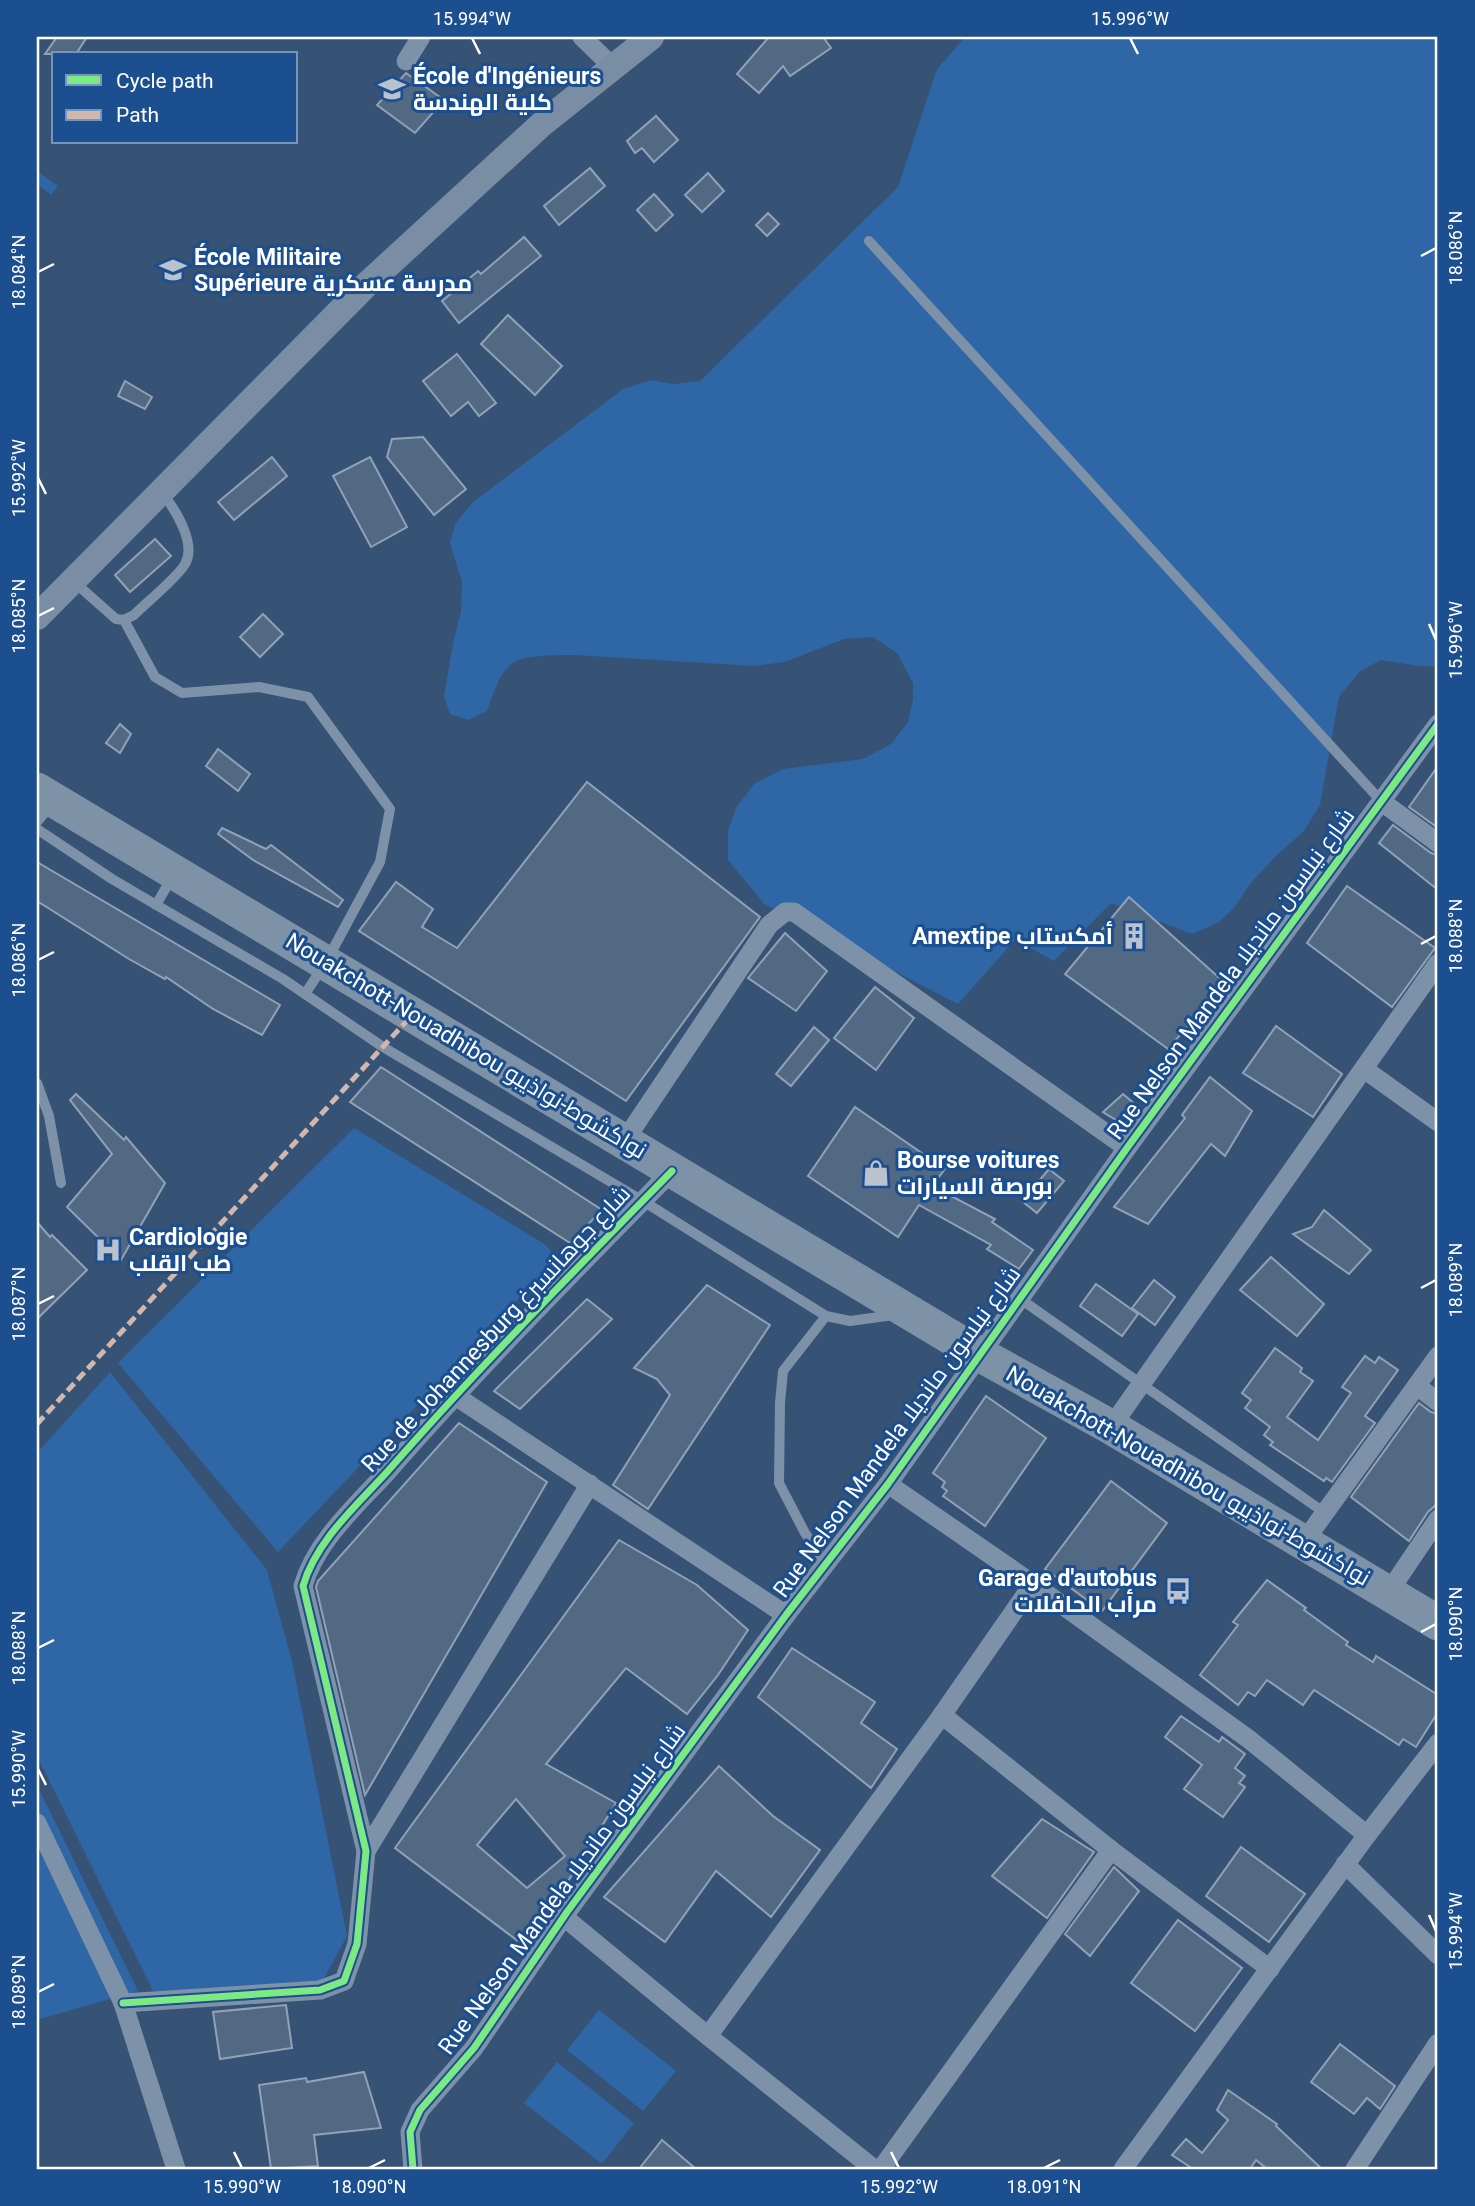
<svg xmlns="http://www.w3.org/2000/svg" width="1475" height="2206" viewBox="0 0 1475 2206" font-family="Roboto,Cairo,sans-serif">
<rect width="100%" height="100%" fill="#365274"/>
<g fill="#2f66a5">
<path d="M 965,37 L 1438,37 L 1438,666 L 1419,666 L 1381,660 L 1360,671 L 1339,697 L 1320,805 L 1304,831 L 1274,858 L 1250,884 L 1234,908 L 1218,923 L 1192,934 L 1111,903 L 1054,961 L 1015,940 L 958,1004 L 764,904 L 728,860 L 728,830 L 736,808 L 754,784 L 783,769 L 863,759 L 891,744 L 908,722 L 913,699 L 913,683 L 897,653 L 873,637 L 844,639 L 785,662 L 754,666 L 575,655 C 561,655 525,655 514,662 C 499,673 493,694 487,711 L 469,720 L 450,714 L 444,696 L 453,643 L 461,612 L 462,581 L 450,544 L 455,524 L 473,502 L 623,389 L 651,380 L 674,384 L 700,381 L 898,187 L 937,69 Z"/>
<path d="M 37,171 L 58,186 L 51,195 L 37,184 Z"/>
<path d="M 354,1128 L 546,1245 L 557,1258 L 278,1552 L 118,1363 Z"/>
<path d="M 110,1372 L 267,1570 L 292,1661 L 347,1936 L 322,1982 L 154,1993 L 37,1756 L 37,1453 Z"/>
<path d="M 37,1785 L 138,1991 L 37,2020 Z"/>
<path d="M 599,2010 L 676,2071 L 643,2111 L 567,2050 Z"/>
<path d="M 557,2062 L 634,2123 L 602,2164 L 524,2103 Z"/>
</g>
<g fill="#526984" stroke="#92a2b6" stroke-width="2" fill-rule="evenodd">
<path d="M 57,37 L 87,37 L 76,54 L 45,54 Z"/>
<path d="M 769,37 L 823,37 L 831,48 L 790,76 L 783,66 L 759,93 L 737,74 Z"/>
<path d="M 406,73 L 444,100 L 415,133 L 377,105 Z"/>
<path d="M 656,116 L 678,140 L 654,162 L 642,148 L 635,153 L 627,141 Z"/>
<path d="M 590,168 L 605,186 L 559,225 L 544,206 Z"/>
<path d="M 708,173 L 724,191 L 702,212 L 685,195 Z"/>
<path d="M 654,194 L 673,215 L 656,231 L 637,210 Z"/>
<path d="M 768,213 L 779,224 L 767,236 L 756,225 Z"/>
<path d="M 524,237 L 541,256 L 459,323 L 442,301 L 478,271 L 481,274 Z"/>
<path d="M 508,315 L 562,366 L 535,395 L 481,344 Z"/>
<path d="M 457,354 L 496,403 L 479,416 L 468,402 L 451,416 L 423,381 Z"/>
<path d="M 125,381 L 152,397 L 145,409 L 118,396 Z"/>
<path d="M 423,437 L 466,489 L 434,515 L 387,457 L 392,439 Z"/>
<path d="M 272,457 L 287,476 L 234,520 L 218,502 Z"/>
<path d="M 370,457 L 407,527 L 371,547 L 333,476 Z"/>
<path d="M 155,539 L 171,556 L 130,592 L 115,575 Z"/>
<path d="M 263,614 L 283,634 L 260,657 L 240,637 Z"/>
<path d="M 120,724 L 131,734 L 120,753 L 106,743 Z"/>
<path d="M 218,749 L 250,774 L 238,791 L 206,766 Z"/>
<path d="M 1438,766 L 1438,828 L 1409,807 Z"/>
<path d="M 587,782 L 760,917 L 626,1101 L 359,931 L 396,882 L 433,909 L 422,927 L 457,948 Z"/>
<path d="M 1393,825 L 1431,853 L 1438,855 L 1438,890 L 1379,843 Z"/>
<path d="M 222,828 L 266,849 L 271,845 L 343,900 L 338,907 L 253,860 L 218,834 Z"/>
<path d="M 37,862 L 280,1005 L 262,1035 L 213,1009 L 166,977 L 165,979 L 129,959 L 37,901 Z"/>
<path d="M 1347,886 L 1435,948 L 1392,1007 L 1307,943 Z"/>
<path d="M 1129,897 L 1225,983 L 1168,1049 L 1065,974 Z"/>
<path d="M 785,933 L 827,971 L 796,1011 L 748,978 Z"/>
<path d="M 875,987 L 914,1018 L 876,1070 L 834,1038 Z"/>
<path d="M 1276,1026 L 1342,1074 L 1313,1117 L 1243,1073 Z"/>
<path d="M 814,1027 L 829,1040 L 791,1086 L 776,1074 Z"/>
<path d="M 381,1067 L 602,1210 L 570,1243 L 350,1102 Z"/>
<path d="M 1210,1077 L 1252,1111 L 1225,1156 L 1211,1144 L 1148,1224 L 1114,1207 L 1185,1118 L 1182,1115 Z"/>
<path d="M 76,1094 L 124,1140 L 126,1137 L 165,1183 L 121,1260 L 67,1207 L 112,1154 L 70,1100 Z"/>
<path d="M 1123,1094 L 1138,1107 L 1124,1125 L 1103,1112 Z"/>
<path d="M 855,1107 L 945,1169 L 932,1186 L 995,1219 L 992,1222 L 1033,1250 L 1019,1269 L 987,1249 L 991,1245 L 919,1205 L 898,1237 L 808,1176 Z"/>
<path d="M 1049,1169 L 1064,1181 L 1037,1213 L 1022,1201 Z"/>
<path d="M 1324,1210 L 1371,1250 L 1349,1274 L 1293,1234 L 1312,1227 Z"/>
<path d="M 37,1222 L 50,1237 L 52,1235 L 87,1270 L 37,1319 Z"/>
<path d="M 1271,1257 L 1324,1304 L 1297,1336 L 1240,1290 Z"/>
<path d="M 1154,1280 L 1175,1297 L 1155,1325 L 1132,1308 Z"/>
<path d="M 1096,1284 L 1138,1314 L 1122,1336 L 1080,1306 Z"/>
<path d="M 707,1285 L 770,1325 L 648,1509 L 613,1485 L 670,1395 L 657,1379 L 634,1368 Z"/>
<path d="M 587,1299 L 612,1319 L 520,1409 L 494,1391 Z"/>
<path d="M 1275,1348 L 1302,1368 L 1300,1372 L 1313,1381 L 1287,1417 L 1318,1440 L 1351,1393 L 1342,1387 L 1365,1356 L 1375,1363 L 1379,1357 L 1398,1370 L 1365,1416 L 1375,1423 L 1332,1482 L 1326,1478 L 1324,1481 L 1270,1445 L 1273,1442 L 1264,1435 L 1270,1427 L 1245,1408 L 1251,1400 L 1242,1393 Z"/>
<path d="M 986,1396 L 1046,1438 L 985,1526 L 943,1496 L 947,1491 L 942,1487 L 945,1482 L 933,1473 Z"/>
<path d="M 1419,1403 L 1431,1412 L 1438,1414 L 1438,1503 L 1428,1512 L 1409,1541 L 1351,1497 Z"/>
<path d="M 459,1423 L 547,1482 L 365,1795 L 316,1587 L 318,1581 Z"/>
<path d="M 1111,1481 L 1167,1523 L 1102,1611 L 1045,1569 Z"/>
<path d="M 619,1540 L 697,1585 L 748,1630 L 718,1675 L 687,1714 L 626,1668 L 546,1764 L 616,1803 L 527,1948 L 395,1848 ZM 516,1799 L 565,1856 L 527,1888 L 477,1845 Z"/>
<path d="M 1267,1580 L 1306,1608 L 1304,1610 L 1348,1642 L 1346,1645 L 1373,1662 L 1376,1656 L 1438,1695 L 1438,1712 L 1416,1747 L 1403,1739 L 1399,1745 L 1314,1690 L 1303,1705 L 1267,1680 L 1255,1696 L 1248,1692 L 1238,1705 L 1200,1675 L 1238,1625 L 1233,1622 Z"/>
<path d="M 792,1648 L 875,1702 L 861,1723 L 897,1749 L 871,1788 L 758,1697 Z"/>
<path d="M 1181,1716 L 1219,1742 L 1222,1737 L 1245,1754 L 1235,1768 L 1245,1776 L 1239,1783 L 1245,1787 L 1223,1817 L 1184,1789 L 1202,1765 L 1165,1737 Z"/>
<path d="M 719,1766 L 773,1816 L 820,1850 L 771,1917 L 716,1871 L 665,1942 L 604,1897 Z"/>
<path d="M 1042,1819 L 1094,1852 L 1047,1918 L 992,1876 Z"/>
<path d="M 1241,1847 L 1305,1894 L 1269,1942 L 1206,1896 Z"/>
<path d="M 1114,1867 L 1139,1891 L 1090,1956 L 1065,1934 Z"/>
<path d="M 1178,1920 L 1242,1968 L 1195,2031 L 1131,1983 Z"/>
<path d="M 286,2005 L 292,2048 L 220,2059 L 213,2012 Z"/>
<path d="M 1340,2044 L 1395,2086 L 1380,2109 L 1367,2098 L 1354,2114 L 1311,2082 Z"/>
<path d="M 364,2072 L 381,2128 L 314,2135 L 318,2166 L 271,2169 L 259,2085 L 306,2078 L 307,2082 Z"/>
<path d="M 1228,2090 L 1277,2124 L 1276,2126 L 1322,2169 L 1267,2169 L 1256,2160 L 1250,2169 L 1189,2169 L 1190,2167 L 1172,2155 L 1186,2139 L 1202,2153 L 1228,2120 L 1217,2110 Z"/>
<path d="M 662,2140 L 696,2169 L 639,2169 Z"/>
</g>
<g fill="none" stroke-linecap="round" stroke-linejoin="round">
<g stroke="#7d92a8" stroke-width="10">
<path d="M 869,241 L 1382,802"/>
<path d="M 73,581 L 116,619 L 124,620 L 134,615 C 146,603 178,577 185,564 C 197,544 175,509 163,494"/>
<path d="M 124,620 L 155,677 L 182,693 L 259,687 L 308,697 L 390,809 L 380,862 L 326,962 L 305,994"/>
<path d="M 37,822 L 52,804"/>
<path d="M 37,829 L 112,879 L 283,979 L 383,1047 L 643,1201 L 826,1316 L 850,1321 L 894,1315"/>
<path d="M 156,905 L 171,879"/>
<path d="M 37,1083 L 49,1116 L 61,1183"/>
<path d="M 1019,1298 L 1325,1513"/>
<path d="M 826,1564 L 805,1533 L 779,1483 L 780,1403 L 783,1371 L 826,1316"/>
</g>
<g stroke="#7d92a8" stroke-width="19">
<path d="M 582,37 L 613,67"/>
<path d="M 406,61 L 421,37"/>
<path d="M 1382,802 L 1438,843"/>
<path d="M 1364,1069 L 1438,1122"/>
<path d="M 625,1140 L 769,925 L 785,912 L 794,912 L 1127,1148"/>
<path d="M 1417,1386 L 1438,1402"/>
<path d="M 454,1395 L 786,1615"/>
<path d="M 1111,1427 L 1438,963"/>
<path d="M 888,1484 L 1033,1584 L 1250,1740 L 1367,1835"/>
<path d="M 1303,1543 L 1438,1356"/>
<path d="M 1388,1593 L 1438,1519"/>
<path d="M 942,1715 L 1111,1850 L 1270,1969"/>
<path d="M 37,1823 L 123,2003 L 176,2169"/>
<path d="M 366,1851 L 590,1484"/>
<path d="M 1345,1864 L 1438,1955"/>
<path d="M 564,1917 L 708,2036 L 874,2169"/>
<path d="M 123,2003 L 320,1990 L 344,1981 L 357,1944 L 366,1851 L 303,1586 C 316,1541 356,1506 387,1472 C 478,1368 575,1270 672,1171"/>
<path d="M 708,2036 L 942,1715 L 1033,1584"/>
<path d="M 413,2169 L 410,2132 L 420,2110 L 474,2048 L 567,1912 L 786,1615 L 888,1484 L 1127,1148 L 1438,724"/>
<path d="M 881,2169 L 1111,1850"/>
<path d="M 1123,2169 L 1367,1835 L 1438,1743"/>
<path d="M 1355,2169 L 1438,2043"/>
</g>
<path stroke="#798da4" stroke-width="26" d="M 37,617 L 364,287 L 543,123 L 651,37"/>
<path stroke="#7e92a7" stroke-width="35" d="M 37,790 L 979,1354 L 1111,1427 L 1438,1623"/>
<path stroke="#d1b7ad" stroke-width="5" stroke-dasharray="10 5" stroke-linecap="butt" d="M 37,1424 L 413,1014"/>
<defs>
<g id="cycleway">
<path d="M 123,2003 L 320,1990 L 344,1981 L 357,1944 L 366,1851 L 303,1586 C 316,1541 356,1506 387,1472 C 478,1368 575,1270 672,1171"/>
<path d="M 413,2169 L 410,2132 L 420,2110 L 474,2048 L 567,1912 L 786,1615 L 888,1484 L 1127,1148 L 1438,724"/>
</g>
</defs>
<use href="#cycleway" stroke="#1b4f8f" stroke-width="11"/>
<use href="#cycleway" stroke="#7ce984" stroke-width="7"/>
</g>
<path fill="none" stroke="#fff" stroke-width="2.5" d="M 472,38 L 480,54M 1130,38 L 1138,54M 1421,256 L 1436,248M 38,272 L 54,264M 38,478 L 46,494M 38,616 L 54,608M 1429,624 L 1436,640M 1421,944 L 1436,936M 38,960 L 54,952M 1421,1288 L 1436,1280M 38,1304 L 54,1296M 1421,1632 L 1436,1624M 38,1648 L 54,1640M 38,1769 L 46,1785M 1429,1915 L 1436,1931M 38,1992 L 54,1984M 234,2152 L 242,2168M 891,2152 L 899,2168M 369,2168 L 385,2160M 1044,2168 L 1060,2160"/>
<defs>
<symbol id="university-bare" viewBox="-9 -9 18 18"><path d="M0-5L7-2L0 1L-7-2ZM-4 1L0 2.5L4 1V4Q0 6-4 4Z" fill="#b9c2ce" stroke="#1b4f8f" stroke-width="2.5" paint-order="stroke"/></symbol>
<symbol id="school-bare" viewBox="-9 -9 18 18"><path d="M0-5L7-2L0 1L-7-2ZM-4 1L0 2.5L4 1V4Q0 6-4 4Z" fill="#b9c2ce" stroke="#1b4f8f" stroke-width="2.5" paint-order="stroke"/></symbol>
<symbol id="building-bare" viewBox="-9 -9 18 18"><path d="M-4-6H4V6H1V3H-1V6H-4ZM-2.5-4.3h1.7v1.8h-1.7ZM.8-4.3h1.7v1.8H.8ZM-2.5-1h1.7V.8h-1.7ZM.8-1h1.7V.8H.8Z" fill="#b9c2ce" stroke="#1b4f8f" stroke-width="2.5" paint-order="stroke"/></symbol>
<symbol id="shop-bare" viewBox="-9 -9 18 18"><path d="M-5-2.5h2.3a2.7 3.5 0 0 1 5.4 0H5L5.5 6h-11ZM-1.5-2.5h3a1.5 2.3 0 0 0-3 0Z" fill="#b9c2ce" stroke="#1b4f8f" stroke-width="2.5" paint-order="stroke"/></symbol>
<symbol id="hospital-bare" viewBox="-9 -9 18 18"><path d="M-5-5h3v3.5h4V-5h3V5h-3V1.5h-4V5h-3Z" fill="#b9c2ce" stroke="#1b4f8f" stroke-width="2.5" paint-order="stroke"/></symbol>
<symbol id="bus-bare" viewBox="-9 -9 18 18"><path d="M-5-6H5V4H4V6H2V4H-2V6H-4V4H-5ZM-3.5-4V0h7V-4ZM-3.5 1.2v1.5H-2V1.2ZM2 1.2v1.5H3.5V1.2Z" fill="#b9c2ce" stroke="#1b4f8f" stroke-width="2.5" paint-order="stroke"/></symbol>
</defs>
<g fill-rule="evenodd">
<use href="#university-bare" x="373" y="70" width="38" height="38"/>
<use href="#school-bare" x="154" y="251" width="38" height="38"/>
<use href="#building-bare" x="1115" y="917" width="38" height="38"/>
<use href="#shop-bare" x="857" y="1154" width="38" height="38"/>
<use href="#hospital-bare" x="89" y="1231" width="38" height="38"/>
<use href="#bus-bare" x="1159" y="1572" width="38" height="38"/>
</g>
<g text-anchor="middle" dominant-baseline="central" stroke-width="6" stroke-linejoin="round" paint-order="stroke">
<g font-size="23" font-weight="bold" fill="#fff" stroke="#1b4f8f" text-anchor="start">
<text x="413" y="76">École d'Ingénieurs<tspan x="413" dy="26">كلية الهندسة</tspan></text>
<text x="194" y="257">École Militaire<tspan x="194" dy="26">Supérieure مدرسة عسكرية</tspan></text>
<text x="1113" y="936" text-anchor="end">Amextipe أمكستاب</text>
<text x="897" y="1160">Bourse voitures<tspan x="897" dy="26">بورصة السيارات</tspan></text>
<text x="129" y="1237">Cardiologie<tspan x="129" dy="26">طب القلب</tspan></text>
<text x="1157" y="1578" text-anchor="end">Garage d'autobus<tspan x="1157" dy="26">مرأب الحافلات</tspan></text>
</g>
<g font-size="23" fill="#fff" stroke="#1b4f8f">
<text transform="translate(1231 974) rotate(-54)">Rue Nelson Mandela شارع نيلسون مانديلا</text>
<text transform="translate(466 1046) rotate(31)">Nouakchott-Nouadhibou نواكشوط-نواذيبو</text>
<text transform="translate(496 1329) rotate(-47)">Rue de Johannesburg شارع جوهانسبرغ</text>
<text transform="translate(897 1432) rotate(-54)">Rue Nelson Mandela شارع نيلسون مانديلا</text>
<text transform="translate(1188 1476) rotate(30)">Nouakchott-Nouadhibou نواكشوط-نواذيبو</text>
<text transform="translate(562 1889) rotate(-54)">Rue Nelson Mandela شارع نيلسون مانديلا</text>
</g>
</g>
<rect width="1475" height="2206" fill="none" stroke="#1b4f8f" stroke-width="77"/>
<rect x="52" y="52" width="245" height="91" fill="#1b4f8f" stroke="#7695bc" stroke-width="2"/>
<rect x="66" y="75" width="35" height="10" fill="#7ce984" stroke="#7695bc" stroke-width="2"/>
<text x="116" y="88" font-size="21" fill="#ffffff">Cycle path</text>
<rect x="66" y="110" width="35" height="10" fill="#d1b7ad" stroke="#7695bc" stroke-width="2"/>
<text x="116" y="122" font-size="21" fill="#ffffff">Path</text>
<rect x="38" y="38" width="1398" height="2130" fill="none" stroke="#fff" stroke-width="2.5"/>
<g font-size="18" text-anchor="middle" fill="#fff">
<text x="472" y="25">15.994°W</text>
<text x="1130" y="25">15.996°W</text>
<text transform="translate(1456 248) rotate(-90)" y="6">18.086°N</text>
<text transform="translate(19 272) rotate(-90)" y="6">18.084°N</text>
<text transform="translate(19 478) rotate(-90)" y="6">15.992°W</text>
<text transform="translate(19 616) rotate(-90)" y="6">18.085°N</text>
<text transform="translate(1456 640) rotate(-90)" y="6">15.996°W</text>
<text transform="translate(1456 936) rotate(-90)" y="6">18.088°N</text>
<text transform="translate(19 960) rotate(-90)" y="6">18.086°N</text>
<text transform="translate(1456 1280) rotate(-90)" y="6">18.089°N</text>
<text transform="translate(19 1304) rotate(-90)" y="6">18.087°N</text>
<text transform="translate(1456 1624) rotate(-90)" y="6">18.090°N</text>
<text transform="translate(19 1648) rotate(-90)" y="6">18.088°N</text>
<text transform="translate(19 1769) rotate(-90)" y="6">15.990°W</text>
<text transform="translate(1456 1931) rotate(-90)" y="6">15.994°W</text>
<text transform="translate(19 1992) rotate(-90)" y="6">18.089°N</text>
<text x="242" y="2193">15.990°W</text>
<text x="369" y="2193">18.090°N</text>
<text x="899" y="2193">15.992°W</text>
<text x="1044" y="2193">18.091°N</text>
</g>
</svg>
